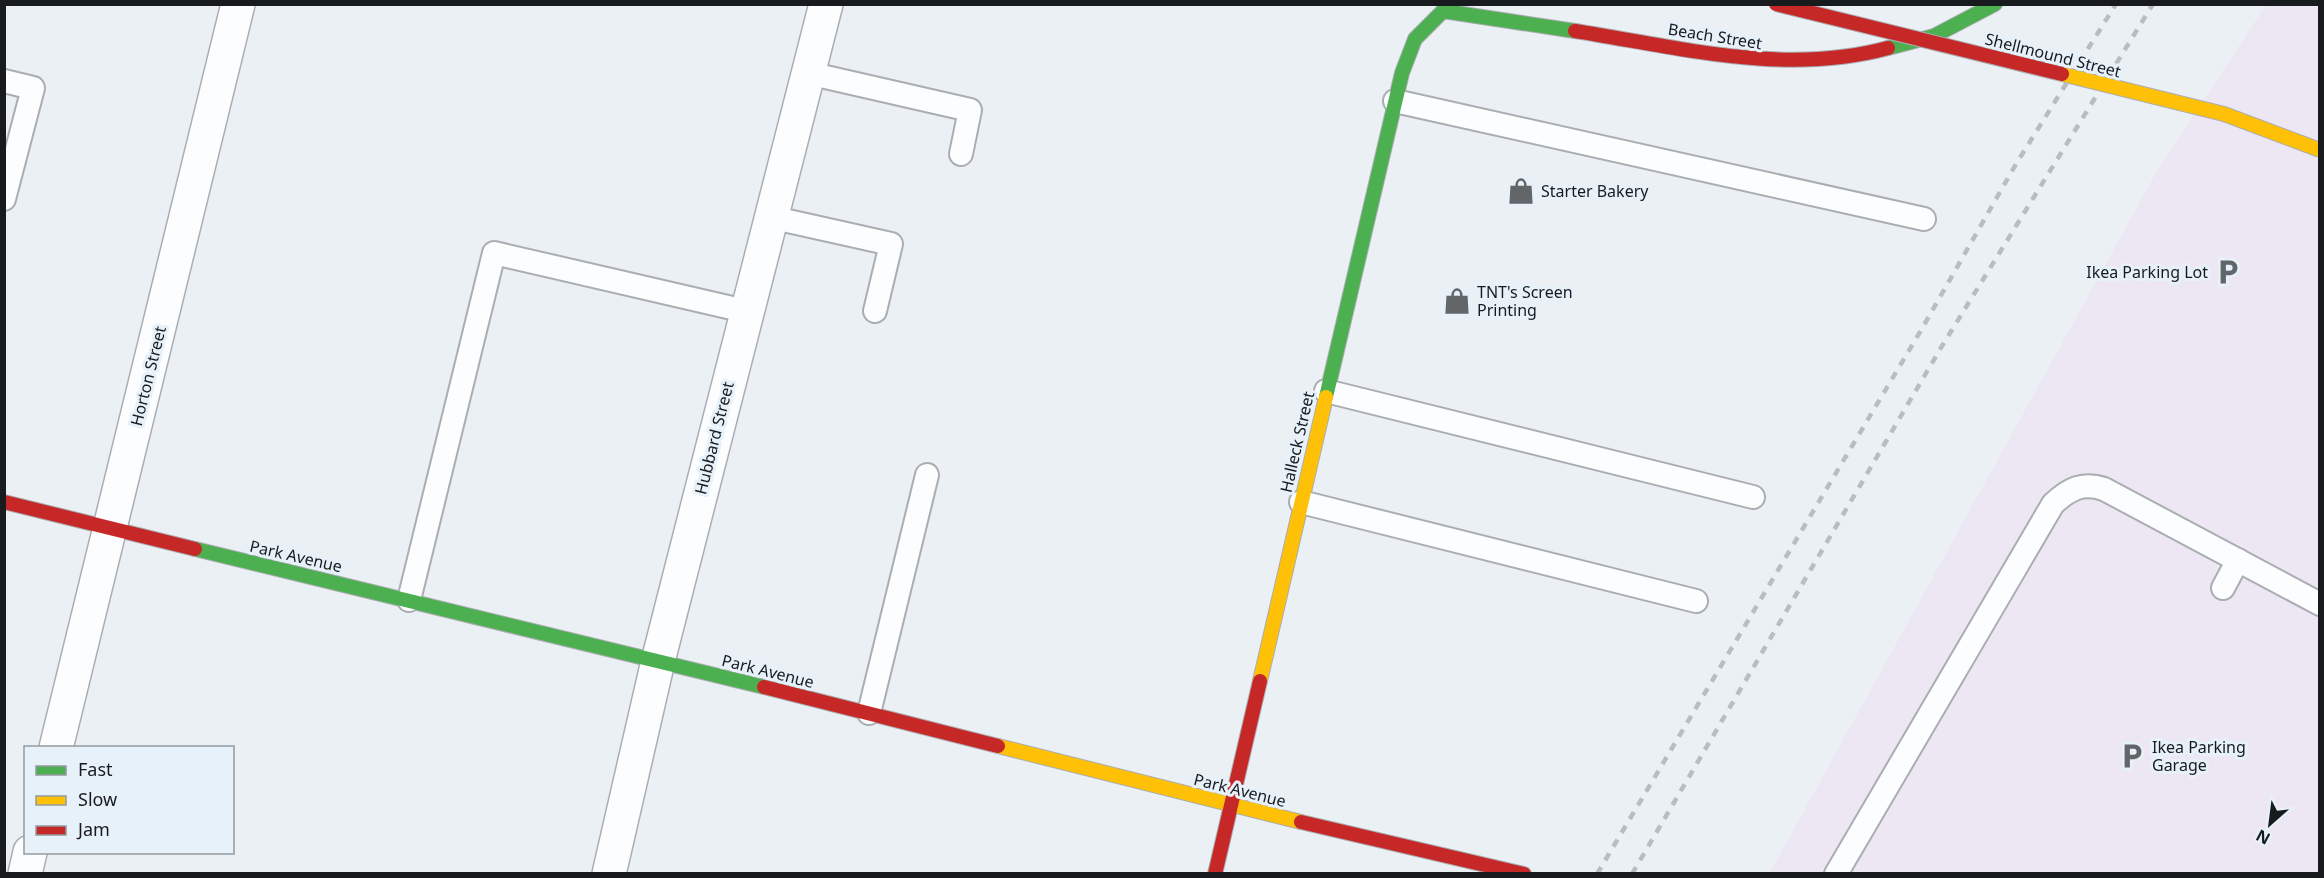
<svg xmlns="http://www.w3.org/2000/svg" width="2324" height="878" viewBox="0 0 2324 878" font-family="'Noto Sans',sans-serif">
<rect width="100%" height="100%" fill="#ebf0f5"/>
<path fill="#ede7f3" d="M 2266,5 L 2319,5 L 2319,873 L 1769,874 L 2157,171 Z"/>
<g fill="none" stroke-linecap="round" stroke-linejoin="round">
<defs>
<g id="lane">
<path d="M 808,73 L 970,110 L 961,154"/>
<path d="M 4,81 L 33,88 L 4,199"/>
<path d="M 1395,101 L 1924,219"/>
<path d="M 770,217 L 891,244 L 875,311"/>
<path d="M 1326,391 L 1753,497"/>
<path d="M 1301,502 L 1696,601"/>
<path d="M 2223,588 L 2238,560"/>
<path d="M 409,600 L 494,253 L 745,311"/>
<path d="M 869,713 L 927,475"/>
<path d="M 1836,874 L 2053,504 C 2069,489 2082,482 2104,489 L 2320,604"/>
</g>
<g id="street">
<path d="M 56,748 L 238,4"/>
<path d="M 25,874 L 30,852"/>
<path d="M 609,874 L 658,661 L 826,4"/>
</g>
<g id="fast">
<path d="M 1888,48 L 1934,36 L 1995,4"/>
<path d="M 1326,397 L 1402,73 L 1415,39 L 1443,11 L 1575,31"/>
<path d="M 195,549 L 764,687"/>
</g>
<g id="slow">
<path d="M 1260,681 L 1326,397"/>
<path d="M 998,746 L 1301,822"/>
</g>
<g id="jam">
<path d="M 1575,31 C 1677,47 1785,76 1888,48"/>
<path d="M 4,502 L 195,549"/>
<path d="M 764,687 L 998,746"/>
<path d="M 1301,822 L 1524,874"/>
<path d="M 1215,874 L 1260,681"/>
</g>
</defs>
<use href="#lane" stroke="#aaadb1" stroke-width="26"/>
<use href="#street" stroke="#aaadb1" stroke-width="36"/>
<use href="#fast" stroke="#aaadb1" stroke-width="16"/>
<use href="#slow" stroke="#aaadb1" stroke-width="16"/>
<use href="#jam" stroke="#aaadb1" stroke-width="16"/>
<use href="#lane" stroke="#fcfdfe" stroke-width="22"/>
<use href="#street" stroke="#fcfdfe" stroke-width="33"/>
<use href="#fast" stroke="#4caf50" stroke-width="14"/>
<use href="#slow" stroke="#ffc107" stroke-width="14"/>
<use href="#jam" stroke="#c62828" stroke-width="14"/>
<g stroke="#bbbcbe" stroke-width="4.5" stroke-dasharray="8 8" stroke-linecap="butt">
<path d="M 1597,874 L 1920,332 L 2016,164 L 2116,4"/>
<path d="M 1632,874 L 1942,346 L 2153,4"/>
</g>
<defs>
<path id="slow-bridge" d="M 2062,74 L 2224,114 L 2320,150"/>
<path id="jam-bridge" d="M 1776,4 L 2062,74"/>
</defs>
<use href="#slow-bridge" stroke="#aaadb1" stroke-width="16" stroke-linecap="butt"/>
<use href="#jam-bridge" stroke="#aaadb1" stroke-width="16" stroke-linecap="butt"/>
<use href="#slow-bridge" stroke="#ffc107" stroke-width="14"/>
<use href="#jam-bridge" stroke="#c62828" stroke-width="14"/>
</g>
<defs>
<symbol id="shop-bare" viewBox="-9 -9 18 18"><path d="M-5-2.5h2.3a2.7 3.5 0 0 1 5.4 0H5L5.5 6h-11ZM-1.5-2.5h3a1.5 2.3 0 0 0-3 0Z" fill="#626669" stroke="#e7f1f9" stroke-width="2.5" paint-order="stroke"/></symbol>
<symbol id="parking-bare" viewBox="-9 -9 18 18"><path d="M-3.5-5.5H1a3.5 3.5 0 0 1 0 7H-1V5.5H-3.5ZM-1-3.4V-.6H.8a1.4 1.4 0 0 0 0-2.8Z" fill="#626669" stroke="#e7f1f9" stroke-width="2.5" paint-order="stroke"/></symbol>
</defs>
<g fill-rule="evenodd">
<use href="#shop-bare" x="1502" y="172" width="38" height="38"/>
<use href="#parking-bare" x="2209" y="253" width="38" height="38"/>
<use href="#shop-bare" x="1438" y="282" width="38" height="38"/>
<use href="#parking-bare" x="2113" y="737" width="38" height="38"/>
</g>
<g text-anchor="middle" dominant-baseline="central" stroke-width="6" stroke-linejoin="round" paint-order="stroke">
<g font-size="16" fill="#181b1e" stroke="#e7f1f9">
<text transform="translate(1715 36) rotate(9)">Beach Street</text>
<text transform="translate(2053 55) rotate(14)">Shellmound Street</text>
<text transform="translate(148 376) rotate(-76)">Horton Street</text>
<text transform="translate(714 438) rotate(-76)">Hubbard Street</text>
<text transform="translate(1297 442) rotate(-77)">Halleck Street</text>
<text transform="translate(296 556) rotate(13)">Park Avenue</text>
<text transform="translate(768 671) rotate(14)">Park Avenue</text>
<text transform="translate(1240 790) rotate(14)">Park Avenue</text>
</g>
<g font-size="16" fill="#181b1e" stroke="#e7f1f9" text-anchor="start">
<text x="1541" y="191">Starter Bakery</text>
<text x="2208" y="272" text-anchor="end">Ikea Parking Lot</text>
<text x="1477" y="292">TNT's Screen<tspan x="1477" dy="18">Printing</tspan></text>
<text x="2152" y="747">Ikea Parking<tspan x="2152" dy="18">Garage</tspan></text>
</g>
</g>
<rect width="2324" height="878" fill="none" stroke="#181b1e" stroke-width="12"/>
<rect x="24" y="746" width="210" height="108" fill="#e7f1f9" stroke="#949ba1" stroke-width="1.5"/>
<rect x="36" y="766" width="30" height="9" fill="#4caf50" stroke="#949ba1" stroke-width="1.5"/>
<text x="78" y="776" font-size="18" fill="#181b1e">Fast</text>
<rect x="36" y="796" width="30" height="9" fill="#ffc107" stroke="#949ba1" stroke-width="1.5"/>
<text x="78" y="806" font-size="18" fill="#181b1e">Slow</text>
<rect x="36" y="826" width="30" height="9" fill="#c62828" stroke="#949ba1" stroke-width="1.5"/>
<text x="78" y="836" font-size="18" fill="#181b1e">Jam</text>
<g transform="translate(2270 824) rotate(208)" stroke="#e7f1f9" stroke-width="4.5" paint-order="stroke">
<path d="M0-4.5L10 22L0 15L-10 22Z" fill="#181b1e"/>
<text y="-9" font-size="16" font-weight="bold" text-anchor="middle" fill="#181b1e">N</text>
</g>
</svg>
